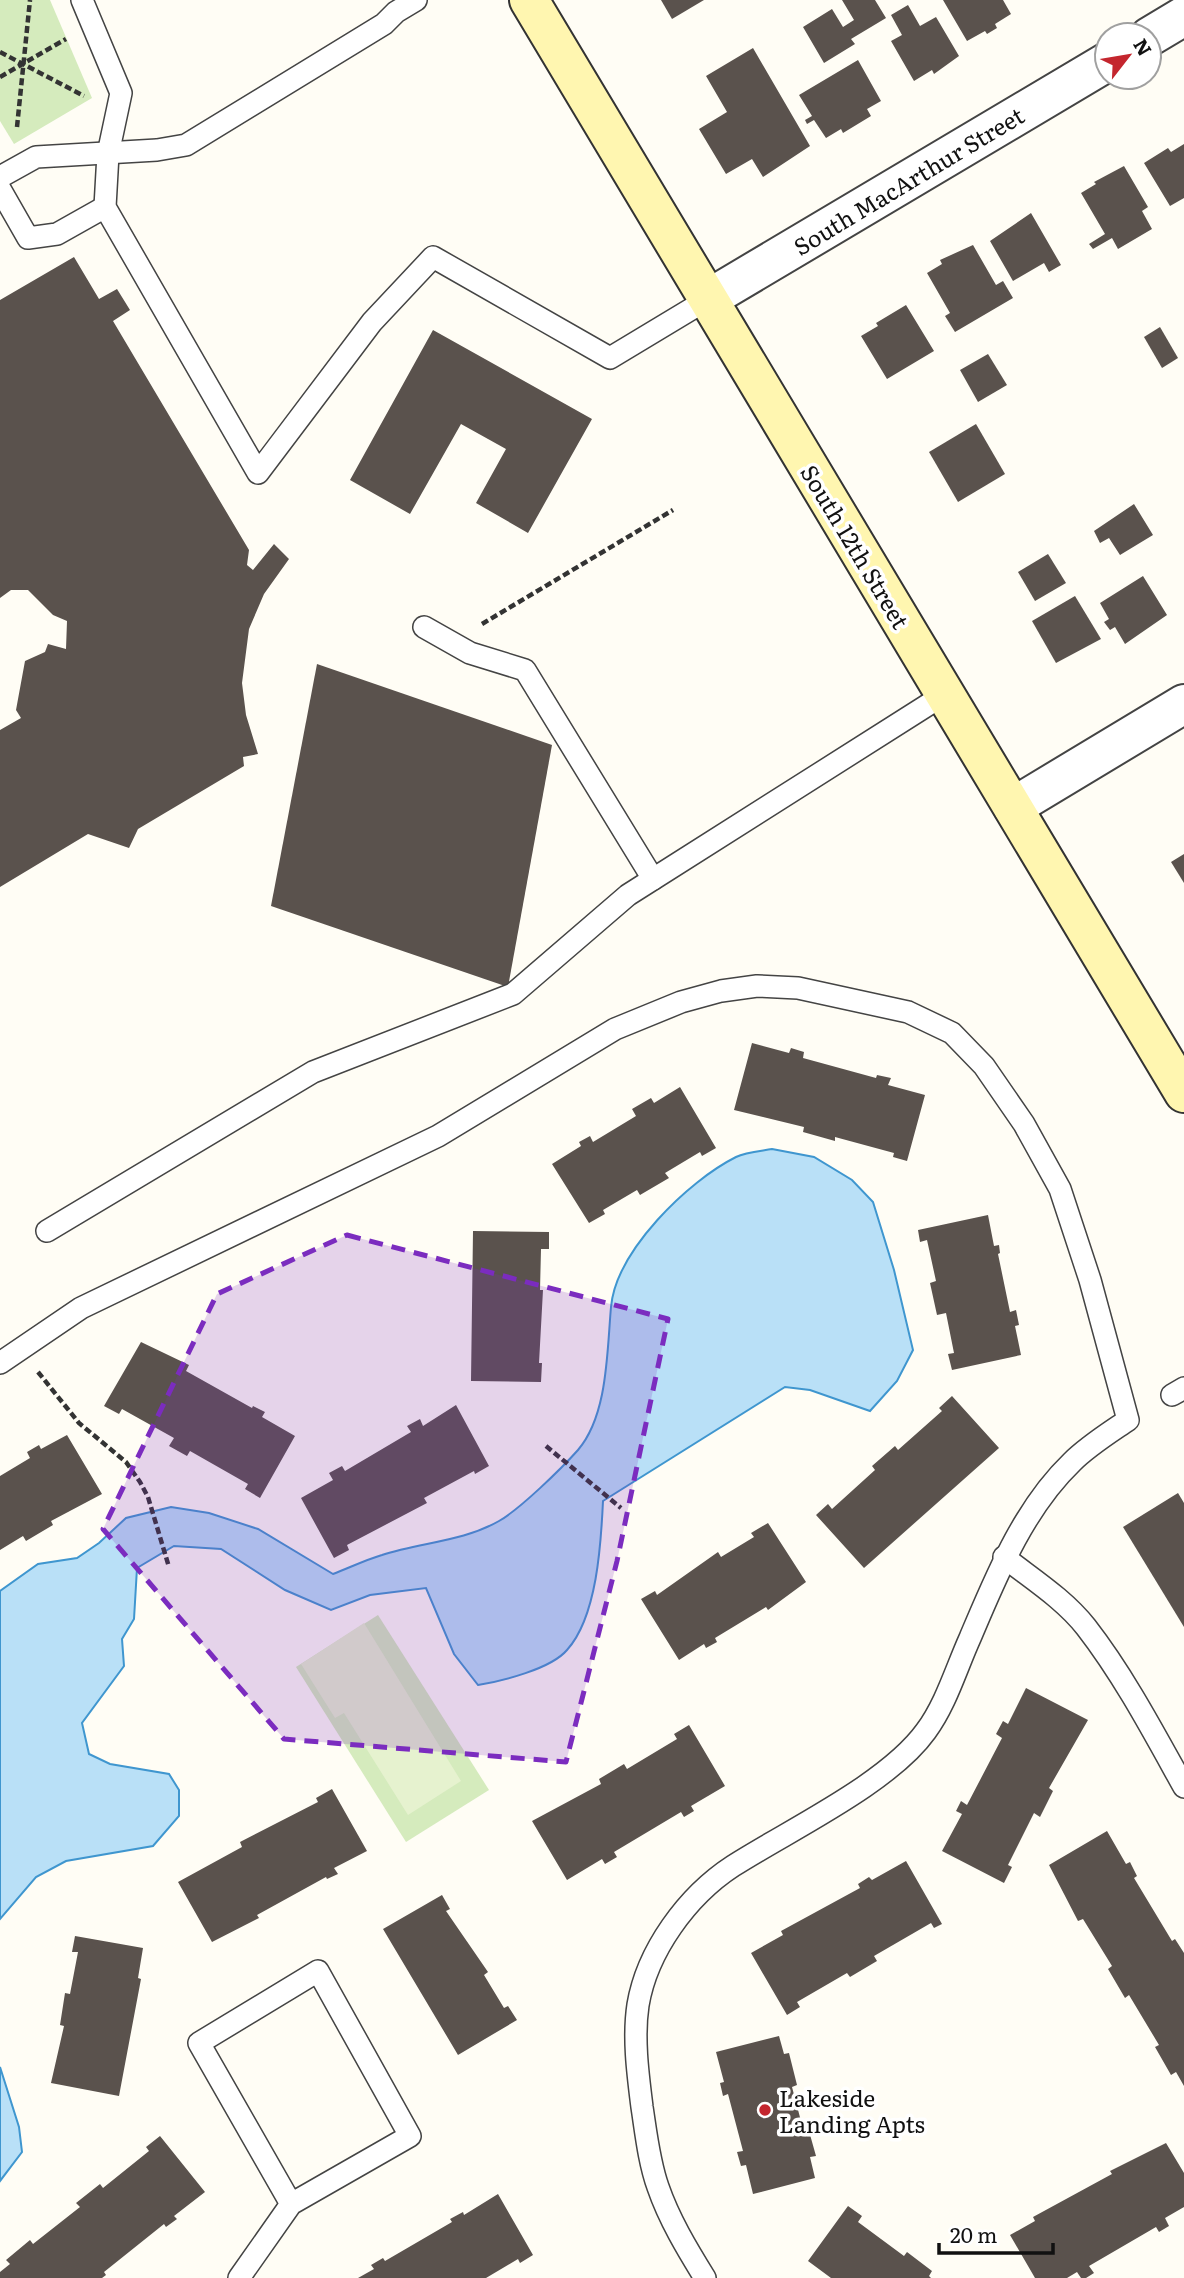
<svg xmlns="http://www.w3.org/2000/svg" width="1184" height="2278" viewBox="0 0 1184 2278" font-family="Literata,serif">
<rect width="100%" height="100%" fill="#fffdf5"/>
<g fill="#d5ebbd">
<path d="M 0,0 L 50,0 L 92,98 L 14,144 L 0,121 Z"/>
<path d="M 378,1615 L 489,1790 L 406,1842 L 296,1667 Z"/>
</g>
<path fill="#e6f2cf" d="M 364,1623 L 461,1781 L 408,1815 L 344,1713 L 335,1718 L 301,1664 Z"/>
<g fill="#b9e0f7" stroke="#3f96cf" stroke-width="2">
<path d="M 772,1149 L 814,1157 L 852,1180 L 873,1202 L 894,1270 L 913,1350 L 897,1381 L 870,1411 L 810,1390 L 785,1387 L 603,1501 C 601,1544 597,1617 567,1650 C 551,1669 502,1681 478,1685 L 454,1654 L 426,1588 L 370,1595 L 331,1610 L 285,1590 L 221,1549 L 174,1546 L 137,1568 L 134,1619 L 122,1639 L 124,1666 L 82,1723 L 89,1754 L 110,1764 L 169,1774 L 179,1790 L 179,1816 L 153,1846 L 66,1861 L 36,1877 L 0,1919 L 0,1591 L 38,1564 L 77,1558 L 99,1543 L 126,1518 L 171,1507 L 209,1513 L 258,1529 L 333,1574 C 349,1568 365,1560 382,1555 C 421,1542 462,1542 499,1521 C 520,1509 561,1469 578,1450 C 608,1415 607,1351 611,1307 C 616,1251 688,1181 736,1157 C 746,1152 761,1151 772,1149 Z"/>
<path d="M 0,2067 L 19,2127 L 22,2152 L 0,2181 Z"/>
</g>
<g fill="#5a524d">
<path d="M 661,0 L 704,0 L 672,19 Z"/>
<path d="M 842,0 L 875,0 L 886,18 L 851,39 L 855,44 L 824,63 L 803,27 L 832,9 L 843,27 L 854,20 Z"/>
<path d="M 943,0 L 1003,0 L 1011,14 L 995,24 L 997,28 L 987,34 L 985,31 L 967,41 Z"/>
<path d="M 908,5 L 920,26 L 936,17 L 959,56 L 934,74 L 932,70 L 914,81 L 891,41 L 902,35 L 891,15 Z"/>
<path d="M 753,48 L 810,146 L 763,177 L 752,159 L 726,174 L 699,129 L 727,112 L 706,76 Z"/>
<path d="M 858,60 L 881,101 L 867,109 L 871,116 L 843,133 L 841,129 L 826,138 L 814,120 L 807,124 L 805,120 L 812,116 L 799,95 Z"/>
<path d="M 1184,144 L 1184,198 L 1170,206 L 1144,163 L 1168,148 L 1171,152 Z"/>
<path d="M 1124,166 L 1148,207 L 1142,211 L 1152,229 L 1118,249 L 1112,238 L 1093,249 L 1089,244 L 1105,234 L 1081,193 L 1096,184 L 1094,182 Z"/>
<path d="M 1031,213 L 1061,265 L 1049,272 L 1044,263 L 1013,281 L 990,241 Z"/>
<path d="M 973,245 L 996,285 L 1003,281 L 1013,298 L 955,332 L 945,316 L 950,313 L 927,273 L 942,264 L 940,260 Z"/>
<path d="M 74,257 L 99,299 L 117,289 L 130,310 L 113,321 L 249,550 L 247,565 L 253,570 L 274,544 L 289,559 L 264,594 L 249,629 L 242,683 L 246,715 L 258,754 L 243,757 L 244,766 L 138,829 L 129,848 L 88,834 L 0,887 L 0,730 L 21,718 L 16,710 L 25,661 L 45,652 L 48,644 L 66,649 L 67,621 L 53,615 L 28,590 L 11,590 L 0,598 L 0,300 Z"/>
<path d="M 906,305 L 934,351 L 887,379 L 861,336 L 878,326 L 876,323 Z"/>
<path d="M 1160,327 L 1178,358 L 1162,368 L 1144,337 Z"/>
<path d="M 433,330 L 592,419 L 528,533 L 476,503 L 506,449 L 461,424 L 410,514 L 350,480 Z"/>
<path d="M 988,354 L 1007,385 L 978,402 L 960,370 Z"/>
<path d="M 976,424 L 1005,474 L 958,502 L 929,452 Z"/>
<path d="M 1134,504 L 1153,535 L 1120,555 L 1109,538 L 1100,543 L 1094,531 Z"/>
<path d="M 1048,554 L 1066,583 L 1035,601 L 1018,572 Z"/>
<path d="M 1143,576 L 1167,615 L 1125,644 L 1115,627 L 1110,630 L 1104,622 L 1109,619 L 1100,603 Z"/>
<path d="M 1075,596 L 1101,639 L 1056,663 L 1032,621 Z"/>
<path d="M 317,664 L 552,745 L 508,987 L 271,906 Z"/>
<path d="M 1184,854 L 1184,883 L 1171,862 Z"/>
<path d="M 752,1043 L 789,1053 L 791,1048 L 804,1052 L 803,1058 L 876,1078 L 877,1075 L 891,1078 L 888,1085 L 925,1095 L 907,1161 L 893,1157 L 894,1153 L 835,1137 L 835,1141 L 803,1132 L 804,1127 L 734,1110 Z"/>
<path d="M 680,1087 L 716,1148 L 702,1156 L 700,1152 L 665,1173 L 669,1178 L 640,1195 L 637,1190 L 603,1210 L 605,1214 L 589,1223 L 552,1164 L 581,1146 L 579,1142 L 590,1136 L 593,1142 L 636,1116 L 632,1109 L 651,1098 L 654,1103 Z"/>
<path d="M 988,1215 L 994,1246 L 999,1245 L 1000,1253 L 998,1254 L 1010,1312 L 1016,1310 L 1019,1325 L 1015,1326 L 1021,1355 L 952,1370 L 948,1354 L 954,1353 L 946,1313 L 937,1315 L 930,1283 L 936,1281 L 927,1240 L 920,1242 L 918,1230 Z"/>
<path d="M 473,1231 L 549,1232 L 549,1249 L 541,1249 L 540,1290 L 543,1290 L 539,1363 L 542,1363 L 541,1382 L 471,1381 Z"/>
<path d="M 141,1342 L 189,1365 L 186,1371 L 252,1408 L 253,1406 L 265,1412 L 262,1417 L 295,1436 L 260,1498 L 245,1489 L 248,1484 L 190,1451 L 187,1456 L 169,1446 L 174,1438 L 122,1409 L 119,1414 L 104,1406 Z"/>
<path d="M 952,1396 L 999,1448 L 864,1568 L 816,1515 L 828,1504 L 832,1509 L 875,1470 L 872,1466 L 895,1446 L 898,1450 L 942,1411 L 939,1408 Z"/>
<path d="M 456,1405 L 489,1466 L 475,1474 L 474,1471 L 424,1498 L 427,1503 L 347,1545 L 349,1550 L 334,1558 L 301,1498 L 333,1480 L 329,1473 L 342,1466 L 345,1471 L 411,1432 L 407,1426 L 420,1419 L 423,1426 Z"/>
<path d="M 67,1435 L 102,1494 L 51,1521 L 53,1525 L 26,1541 L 23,1536 L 0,1550 L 0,1476 L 30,1458 L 27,1452 L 39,1445 L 41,1449 Z"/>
<path d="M 1178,1493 L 1184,1503 L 1184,1627 L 1123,1527 Z"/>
<path d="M 768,1523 L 806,1582 L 768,1610 L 766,1607 L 715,1638 L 717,1642 L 706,1648 L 704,1644 L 679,1660 L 641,1599 L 655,1591 L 657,1595 L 718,1552 L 721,1557 L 754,1537 L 751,1533 Z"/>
<path d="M 1026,1688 L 1088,1720 L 1049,1788 L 1053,1791 L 1040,1817 L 1034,1813 L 1008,1865 L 1012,1867 L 1004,1883 L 942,1851 L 962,1814 L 956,1811 L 961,1801 L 967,1805 L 1002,1738 L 996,1734 L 1003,1721 L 1008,1724 Z"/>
<path d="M 689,1725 L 725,1786 L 691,1806 L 694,1811 L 684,1817 L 681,1812 L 614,1852 L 617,1857 L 605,1864 L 602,1859 L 567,1880 L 532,1821 L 601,1784 L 599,1779 L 624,1764 L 627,1769 L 677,1739 L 674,1734 Z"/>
<path d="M 332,1789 L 367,1851 L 334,1868 L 338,1874 L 327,1879 L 326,1877 L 257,1915 L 259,1918 L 212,1942 L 178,1882 L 242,1847 L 240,1842 L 318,1802 L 316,1798 Z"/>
<path d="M 1107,1831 L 1126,1864 L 1130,1862 L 1137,1876 L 1134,1878 L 1172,1941 L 1175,1939 L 1184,1953 L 1184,2086 L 1176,2072 L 1171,2075 L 1155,2047 L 1159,2045 L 1129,1995 L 1125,1998 L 1108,1969 L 1112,1966 L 1083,1919 L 1078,1921 L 1049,1865 Z"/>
<path d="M 906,1861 L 942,1924 L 934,1928 L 931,1923 L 874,1956 L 877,1961 L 850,1977 L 847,1973 L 797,2002 L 800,2007 L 787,2015 L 751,1953 L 783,1935 L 781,1931 L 860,1888 L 858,1884 L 869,1877 L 872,1880 Z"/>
<path d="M 442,1895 L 450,1909 L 446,1911 L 488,1972 L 484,1975 L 504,2008 L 508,2006 L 517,2020 L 458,2055 L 383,1929 Z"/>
<path d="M 75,1936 L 143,1948 L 138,1978 L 141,1979 L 119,2096 L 51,2083 L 64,2026 L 60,2025 L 65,1993 L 70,1994 L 78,1952 L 72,1952 Z"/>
<path d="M 779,2036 L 784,2054 L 789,2053 L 797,2085 L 792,2087 L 802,2125 L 807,2124 L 816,2156 L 810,2157 L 815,2178 L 753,2194 L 746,2165 L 741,2166 L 737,2152 L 743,2151 L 728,2094 L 723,2096 L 720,2083 L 724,2082 L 716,2052 Z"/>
<path d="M 160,2136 L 205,2192 L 174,2216 L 177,2219 L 166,2227 L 164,2224 L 104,2272 L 106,2275 L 102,2278 L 0,2278 L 0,2272 L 10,2264 L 6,2260 L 30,2240 L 33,2244 L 80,2207 L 76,2203 L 100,2184 L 103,2188 L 149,2151 L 146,2147 Z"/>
<path d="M 1166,2143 L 1184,2173 L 1184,2207 L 1165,2218 L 1169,2226 L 1159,2232 L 1156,2227 L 1089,2266 L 1094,2273 L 1086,2278 L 1081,2278 L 1077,2272 L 1067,2278 L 1035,2278 L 1010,2235 L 1035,2221 L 1033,2217 L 1112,2174 L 1110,2171 Z"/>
<path d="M 498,2194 L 533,2255 L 520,2263 L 518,2259 L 486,2278 L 358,2278 L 374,2269 L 371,2265 L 383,2258 L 385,2261 L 452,2222 L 450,2219 L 463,2212 L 464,2215 Z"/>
<path d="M 848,2206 L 862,2216 L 858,2222 L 904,2256 L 907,2252 L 932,2271 L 929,2276 L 931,2278 L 831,2278 L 808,2261 Z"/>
</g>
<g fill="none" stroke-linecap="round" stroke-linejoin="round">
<defs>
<g id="lane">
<path d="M 82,0 L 121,93 L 108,154 L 105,207 L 258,473 L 372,322 L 433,257 L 610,358 L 708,299"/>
<path d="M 0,177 L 36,157 L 157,150 L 186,145 L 384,24 L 396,12 L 416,0"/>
<path d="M 0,189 L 28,238 L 57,234 L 105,207"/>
<path d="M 424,627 L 470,653 L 525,670 L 653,879"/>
<path d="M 47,1231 L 313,1072 L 513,994 L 628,895 L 945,694"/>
<path d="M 0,1363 L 81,1308 L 438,1136 L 615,1029 L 681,1002 L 721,991 L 757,986 L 798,988 L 908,1012 L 952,1033 L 984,1066 L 1024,1124 L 1060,1189 L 1090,1280 L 1128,1420 C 1109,1433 1088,1446 1072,1462 C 1023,1509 996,1577 970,1638 C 956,1669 946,1704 926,1731 C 888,1784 789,1830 733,1866 C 687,1896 647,1951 638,2005 C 633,2038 638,2075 642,2107 C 646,2133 649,2162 658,2187 C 669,2219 687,2249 705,2278"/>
<path d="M 1172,1395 L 1184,1388"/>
<path d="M 1004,1557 C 1032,1579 1064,1599 1086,1627 C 1124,1676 1154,1733 1184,1787"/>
<path d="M 239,2278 L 291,2204 L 410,2136 L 318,1971 L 199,2043 L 291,2204"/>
</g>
<g id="street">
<path d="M 1149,37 L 1184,16"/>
<path d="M 708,299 L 1107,62"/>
<path d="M 1013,807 L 1184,704"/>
</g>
<path id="secondary" d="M 529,0 L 1184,1093"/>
</defs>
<use href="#lane" stroke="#444" stroke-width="24"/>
<use href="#street" stroke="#444" stroke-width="42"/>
<use href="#secondary" stroke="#333" stroke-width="42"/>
<g stroke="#333" stroke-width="4.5" stroke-dasharray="7 3.5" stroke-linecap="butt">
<path d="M 0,52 L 84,96"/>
<path d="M 0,77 L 66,39"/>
<path d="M 17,127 L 30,0"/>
<path d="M 482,624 L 673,510"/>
<path d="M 38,1372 L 79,1423 L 126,1462 L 140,1482 L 148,1497 L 169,1567"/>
<path d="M 546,1446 L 621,1508"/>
</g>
<use href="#lane" stroke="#fff" stroke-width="21"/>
<use href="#street" stroke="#fff" stroke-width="38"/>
<use href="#secondary" stroke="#fff6b0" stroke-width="38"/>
</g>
<path fill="#7b2cbf" fill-opacity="0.2" stroke="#7b2cbf" stroke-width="5" stroke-dasharray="14 9" stroke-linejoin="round" d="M 347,1235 L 668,1319 L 617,1561 L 566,1762 L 284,1739 L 103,1529 L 217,1294 Z"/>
<circle fill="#c4262e" stroke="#fff" stroke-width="2.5" cx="765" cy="2110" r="7"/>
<g text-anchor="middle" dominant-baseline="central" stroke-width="7" stroke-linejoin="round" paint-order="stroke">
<g font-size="23" fill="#111" stroke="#fff">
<text transform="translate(908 180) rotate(-31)">South MacArthur Street</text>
<text transform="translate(856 546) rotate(59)">South 12th Street</text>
</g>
<g font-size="23" fill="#111" stroke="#fff" text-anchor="start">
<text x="779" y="2097">Lakeside<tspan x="779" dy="26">Landing Apts</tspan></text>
</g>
</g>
<g transform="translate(1128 56) rotate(59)"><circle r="33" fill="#ffffff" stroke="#a0a0a0" stroke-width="2"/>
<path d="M0-5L12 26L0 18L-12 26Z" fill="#c4262e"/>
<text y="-10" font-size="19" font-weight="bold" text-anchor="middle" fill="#111111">N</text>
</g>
<path d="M939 2243v10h114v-10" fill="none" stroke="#111111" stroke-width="3.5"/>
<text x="950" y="2243" font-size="21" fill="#111111" stroke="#ffffff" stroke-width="5" paint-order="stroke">20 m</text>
</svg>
